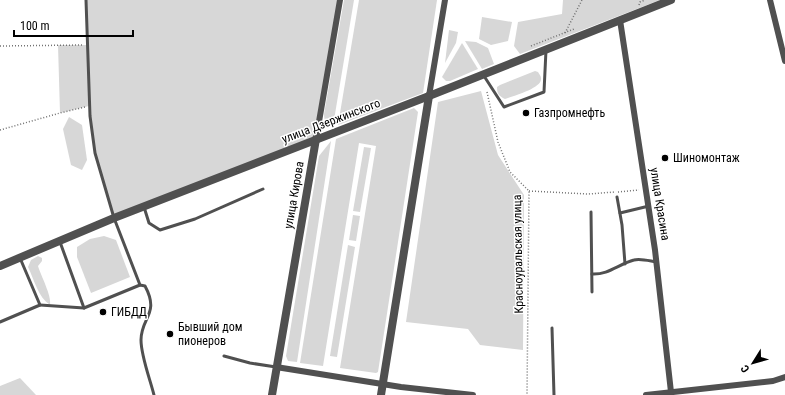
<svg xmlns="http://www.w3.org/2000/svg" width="785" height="395" viewBox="0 0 785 395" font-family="'Roboto Condensed',sans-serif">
<rect width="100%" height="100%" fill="#fff"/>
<g fill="#d7d7d7">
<path d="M 86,0 L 340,0 L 316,139 L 114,218 L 95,153 L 89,106 L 60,113 L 58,45 L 87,45 Z"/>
<path d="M 344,0 L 354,0 L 333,126 C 326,124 324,121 324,114 Z"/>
<path d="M 359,0 L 437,0 L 423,93 L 338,125 Z"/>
<path d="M 563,0 L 660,0 L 520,54 L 514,46 L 518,22 L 562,14 Z"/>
<path d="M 482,17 L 512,22 L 508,41 L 491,45 L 479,39 Z"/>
<path d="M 449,30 L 458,32 L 456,43 L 445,63 Z"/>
<path d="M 465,41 L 476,42 L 488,48 L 494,64 L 482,69 Z"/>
<path d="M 462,43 L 478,69 L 450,81 L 446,81 L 442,77 Z"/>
<path d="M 535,71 L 538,72 C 539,74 541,76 541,78 C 543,88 513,96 505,99 C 499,96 497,94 497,87 L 500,85 Z"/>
<path d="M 481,91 L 498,155 L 524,195 L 523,350 L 480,345 L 468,329 L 406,322 L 438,102 Z"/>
<path d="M 414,108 L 418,112 L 378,372 L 376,373 L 340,368 L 376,146 L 359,143 L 323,366 L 300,363 L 336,139 Z"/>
<path d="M 69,117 L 82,125 L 87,160 L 82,170 L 71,165 L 63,129 Z"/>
<path d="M 331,141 L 297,362 L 288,361 L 286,356 L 319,156 Z"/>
<path d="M 364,147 L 371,148 L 360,212 L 353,211 Z"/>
<path d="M 353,215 L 360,216 L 356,241 L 349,240 Z"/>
<path d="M 104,236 L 116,240 L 130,277 L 91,293 L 77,257 L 77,247 L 90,239 Z"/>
<path d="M 348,245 L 355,247 L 337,357 L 330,356 Z"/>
<path d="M 38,256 L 42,258 L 42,261 L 38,266 C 41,276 52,296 50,305 C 38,297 34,279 28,267 L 31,260 Z"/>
<path d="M 20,378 L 36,395 L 0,395 L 0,386 Z"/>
</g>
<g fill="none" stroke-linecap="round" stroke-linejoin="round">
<g stroke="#727272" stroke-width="1.5" stroke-dasharray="1 2" stroke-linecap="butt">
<path d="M 639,5 L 640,2 L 645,0"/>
<path d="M 565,33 L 582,0"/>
<path d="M 0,46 L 83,45"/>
<path d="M 531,46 L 574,29"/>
<path d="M 487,92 L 498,142 L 510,172 L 529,191 L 527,395"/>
<path d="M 0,130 L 60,113 L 85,107"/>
<path d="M 529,191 L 588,194 L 615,192"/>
<path d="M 618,192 L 639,190"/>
</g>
<g stroke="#505050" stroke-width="3">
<path d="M 86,0 L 90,116 L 95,153 L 114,218 L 140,285 L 145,286 C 160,314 141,317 141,340 C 141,356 150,379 154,395"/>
<path d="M 484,76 L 504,107 L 544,92 L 546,50"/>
<path d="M 617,197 L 622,225 L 625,264"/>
<path d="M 144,207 L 149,223 L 160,230 L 195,219 L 263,189"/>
<path d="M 591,212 L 592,292"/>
<path d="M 620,213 L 649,206"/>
<path d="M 60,242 L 84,308"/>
<path d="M 592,274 C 608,275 619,264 634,260 C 640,258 650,261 657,262"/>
<path d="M 40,305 L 84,308 L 140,285"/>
<path d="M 0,322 L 40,305 L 20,258"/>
<path d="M 552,328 L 554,395"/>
<path d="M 224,356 L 250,363 L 276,367"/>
</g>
<g stroke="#505050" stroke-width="6">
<path d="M 770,0 L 785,61"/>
<path d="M 620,20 L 655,250 L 671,392"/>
<path d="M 429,96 L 445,0"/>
<path d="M 316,139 L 340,0"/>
<path d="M 276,367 L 401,387 L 473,395"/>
<path d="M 646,395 L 773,381 L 785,377"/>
</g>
<g stroke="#505050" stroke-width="8">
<path d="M 0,266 L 114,218 L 429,96 L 671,0"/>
<path d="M 272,395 L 316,139"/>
<path d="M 381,395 L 429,96"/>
</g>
</g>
<g fill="#000" stroke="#fff" stroke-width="1.5">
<circle cx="526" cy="113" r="4"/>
<circle cx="665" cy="158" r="4"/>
<circle cx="103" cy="312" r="4"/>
<circle cx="170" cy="334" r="4"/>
</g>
<g text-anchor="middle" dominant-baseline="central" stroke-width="3" stroke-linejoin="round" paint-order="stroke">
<g font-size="12" fill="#000" stroke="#fff" text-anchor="start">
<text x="534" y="113">Газпромнефть</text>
<text x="673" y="158">Шиномонтаж</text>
<text x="111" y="312">ГИБДД</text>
<text x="178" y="327">Бывший дом<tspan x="178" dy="14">пионеров</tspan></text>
</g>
<g font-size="12" fill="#000" stroke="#fff">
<text transform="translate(331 121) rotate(-21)">улица Дзержинского</text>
<text transform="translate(294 195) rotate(-80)">улица Кирова</text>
<text transform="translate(660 204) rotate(81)">улица Красина</text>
<text transform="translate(518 254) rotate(-91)">Красноуральская улица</text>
</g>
</g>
<g transform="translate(753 363) rotate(233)" stroke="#ffffff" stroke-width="3" paint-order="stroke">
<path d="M0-3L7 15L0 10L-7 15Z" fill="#000000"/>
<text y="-6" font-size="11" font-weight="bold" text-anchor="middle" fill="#000000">С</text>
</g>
<path d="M14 30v6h119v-6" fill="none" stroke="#000000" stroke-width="2"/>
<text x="20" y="30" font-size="12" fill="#000000" stroke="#ffffff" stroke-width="3" paint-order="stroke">100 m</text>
</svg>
